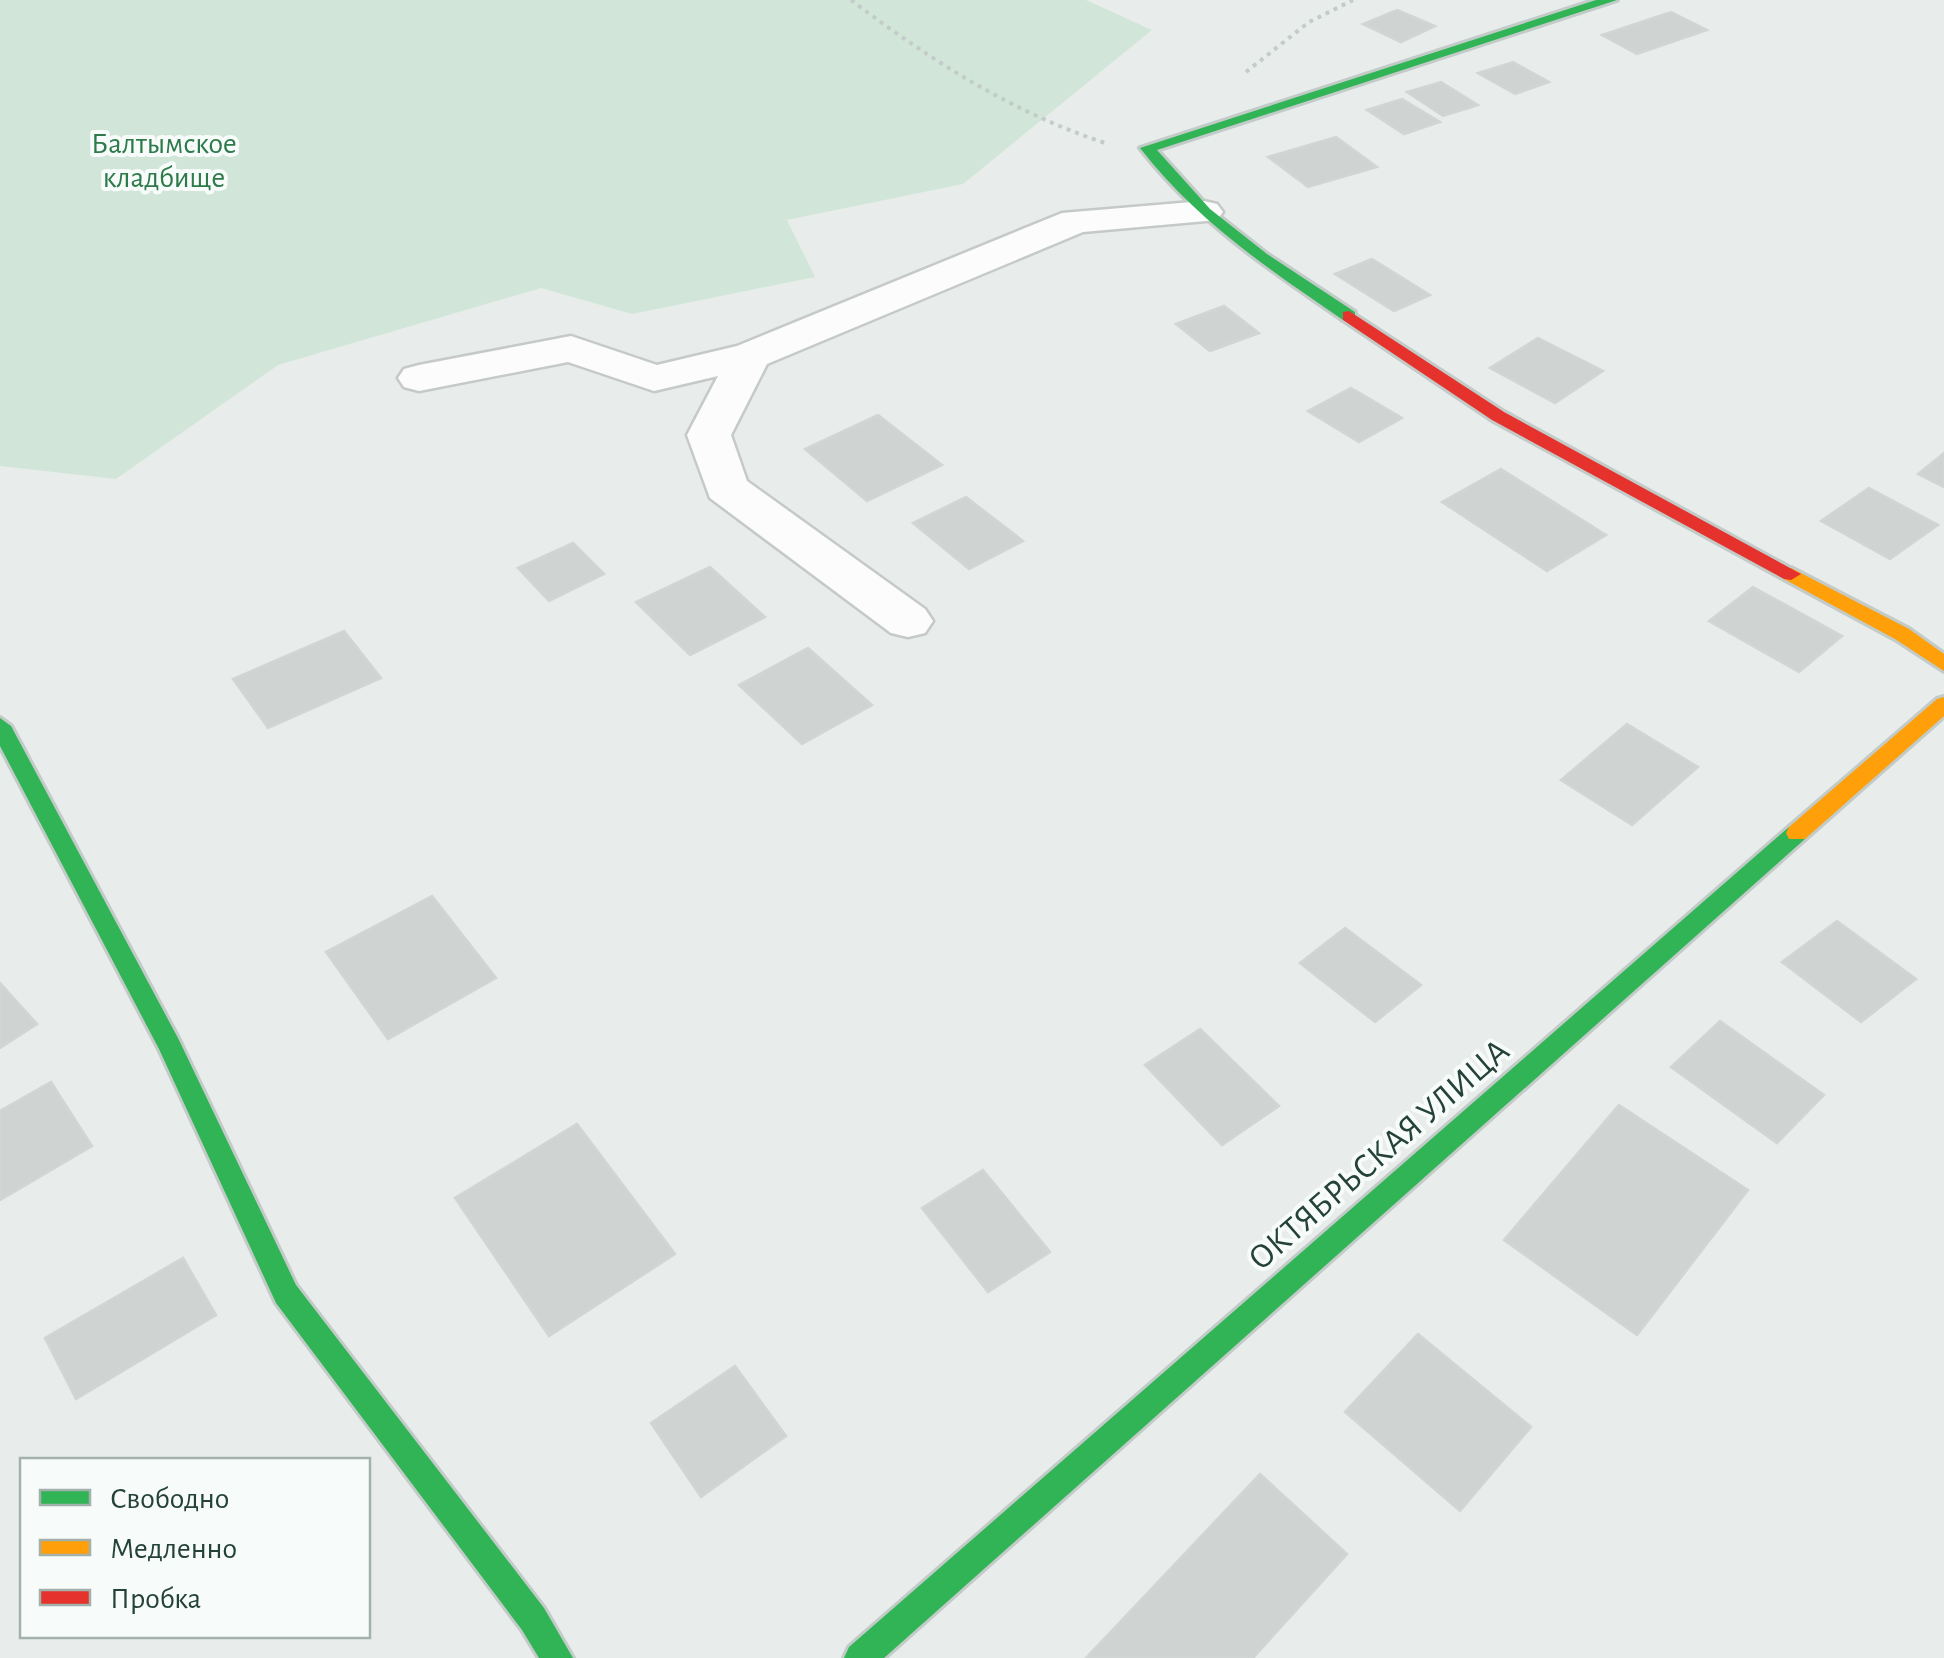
<svg xmlns="http://www.w3.org/2000/svg" width="1944" height="1658" viewBox="0 0 1944 1658" font-family="'Alegreya Sans',sans-serif">
<rect width="100%" height="100%" fill="#e8edeb"/>
<path fill="#d1e6d8" d="M 0,0 L 1086,0 L 1152,30 L 963,184 L 787,220 L 815,277 L 632,314 L 541,288 L 278,365 L 116,479 L 0,466 Z"/>
<g fill="#cfd4d2" stroke="#d1d6d4" stroke-width="2.5">
<path d="M 1397,10 L 1435,26 L 1401,42 L 1363,24 Z"/>
<path d="M 1671,12 L 1707,30 L 1637,54 L 1602,35 Z"/>
<path d="M 1513,62 L 1549,82 L 1515,94 L 1478,73 Z"/>
<path d="M 1441,82 L 1478,105 L 1443,116 L 1407,92 Z"/>
<path d="M 1402,99 L 1440,122 L 1404,134 L 1367,110 Z"/>
<path d="M 1336,137 L 1377,167 L 1308,187 L 1268,157 Z"/>
<path d="M 1372,259 L 1430,295 L 1394,311 L 1335,274 Z"/>
<path d="M 1224,306 L 1259,333 L 1210,351 L 1176,324 Z"/>
<path d="M 1538,338 L 1603,371 L 1555,403 L 1490,368 Z"/>
<path d="M 1351,388 L 1402,418 L 1359,442 L 1308,411 Z"/>
<path d="M 878,415 L 942,465 L 867,501 L 805,449 Z"/>
<path d="M 1944,453 L 1944,487 L 1918,474 Z"/>
<path d="M 1501,469 L 1606,535 L 1547,571 L 1442,502 Z"/>
<path d="M 1869,488 L 1938,525 L 1890,559 L 1821,521 Z"/>
<path d="M 966,497 L 1023,541 L 969,569 L 913,523 Z"/>
<path d="M 573,543 L 604,574 L 549,601 L 518,568 Z"/>
<path d="M 710,567 L 765,617 L 690,655 L 636,602 Z"/>
<path d="M 1753,587 L 1842,636 L 1799,672 L 1709,621 Z"/>
<path d="M 344,631 L 381,678 L 268,728 L 233,679 Z"/>
<path d="M 808,648 L 872,705 L 802,744 L 739,685 Z"/>
<path d="M 1627,724 L 1698,767 L 1632,825 L 1561,780 Z"/>
<path d="M 432,896 L 496,978 L 388,1039 L 326,952 Z"/>
<path d="M 1837,921 L 1916,979 L 1861,1022 L 1782,962 Z"/>
<path d="M 1345,928 L 1421,985 L 1375,1022 L 1300,963 Z"/>
<path d="M 0,983 L 37,1024 L 0,1048 Z"/>
<path d="M 1720,1021 L 1824,1095 L 1777,1143 L 1671,1067 Z"/>
<path d="M 1200,1029 L 1279,1106 L 1222,1145 L 1145,1065 Z"/>
<path d="M 51,1082 L 92,1146 L 0,1200 L 0,1111 Z"/>
<path d="M 1619,1105 L 1748,1190 L 1637,1335 L 1504,1240 Z"/>
<path d="M 577,1124 L 675,1254 L 549,1336 L 455,1198 Z"/>
<path d="M 983,1170 L 1050,1252 L 988,1292 L 922,1208 Z"/>
<path d="M 183,1258 L 216,1315 L 76,1399 L 45,1338 Z"/>
<path d="M 1418,1334 L 1531,1427 L 1460,1511 L 1345,1412 Z"/>
<path d="M 735,1366 L 786,1436 L 701,1497 L 651,1423 Z"/>
<path d="M 1260,1474 L 1347,1554 L 1253,1658 L 1086,1658 Z"/>
</g>
<g fill="none" stroke-linecap="round" stroke-linejoin="round">
<defs>
<path id="street" d="M 1204,201 L 1217,204 L 1223,212 L 1217,220 L 1083,232 L 767,364 L 731,435 L 747,481 L 925,609 L 933,621 L 925,633 L 908,637 L 891,633 L 710,498 L 687,435 L 718,376 L 654,391 L 568,362 L 419,391 L 404,387 L 398,378 L 404,369 L 419,365 L 571,336 L 657,365 L 737,346 L 1062,213 Z"/>
<g id="fast">
<path d="M 1596,0 L 1617,0 L 1157,150 L 1210,209 L 1267,254 L 1355,312 L 1355,320 L 1343,320 C 1268,269 1196,220 1140,148 Z"/>
<path d="M 0,718 L 11,726 L 179,1040 L 296,1285 L 544,1608 L 573,1658 L 539,1658 L 522,1630 L 276,1303 L 159,1049 L 0,746 Z"/>
<path d="M 1797,825 L 1805,827 L 1808,833 L 1805,839 L 884,1658 L 844,1658 L 849,1647 L 1789,827 Z"/>
</g>
<g id="slow">
<path d="M 1791,568 L 1909,629 L 1944,654 L 1944,671 L 1895,639 L 1784,579 L 1781,574 L 1784,569 Z"/>
<path d="M 1944,697 L 1944,716 L 1805,839 L 1789,839 L 1786,833 L 1789,827 L 1937,699 Z"/>
</g>
<path id="jam" d="M 1349,311 L 1504,412 L 1801,574 L 1791,580 L 1784,579 L 1492,420 L 1343,320 L 1343,312 Z"/>
</defs>
<use href="#street" stroke="#c5cac8" stroke-width="5"/>
<use href="#fast" stroke="#c3cbc8" stroke-width="6"/>
<use href="#slow" stroke="#c3cbc8" stroke-width="6"/>
<use href="#jam" stroke="#c3cbc8" stroke-width="6"/>
<g stroke="#c3ccca" stroke-width="4" stroke-dasharray="4 5" stroke-linecap="butt">
<path d="M 851,0 C 929,59 1011,112 1105,143"/>
<path d="M 1246,72 L 1309,22 L 1353,0"/>
</g>
<use href="#street" fill="#fcfcfc" fill-rule="evenodd"/>
<use href="#fast" fill="#30b455" fill-rule="evenodd"/>
<use href="#slow" fill="#ff9f0a" fill-rule="evenodd"/>
<use href="#jam" fill="#e5322d" fill-rule="evenodd"/>
</g>
<g text-anchor="middle" dominant-baseline="central" stroke-width="8" stroke-linejoin="round" paint-order="stroke">
<g font-size="30" fill="#2d7a4b" stroke="#f7fbf9">
<text x="164" y="144">Балтымское<tspan x="164" dy="34">кладбище</tspan></text>
</g>
<g font-size="35" fill="#24423a" stroke="#f7fbf9">
<text transform="translate(1379 1155) rotate(-41)">ОКТЯБРЬСКАЯ УЛИЦА</text>
</g>
</g>
<rect x="20" y="1458" width="350" height="180" fill="#f7fbf9" stroke="#a3b1ad" stroke-width="2.5"/>
<rect x="40" y="1490" width="50" height="15" fill="#30b455" stroke="#a3b1ad" stroke-width="2.5"/>
<text x="110" y="1508" font-size="30" fill="#24423a">Свободно</text>
<rect x="40" y="1540" width="50" height="15" fill="#ff9f0a" stroke="#a3b1ad" stroke-width="2.5"/>
<text x="110" y="1558" font-size="30" fill="#24423a">Медленно</text>
<rect x="40" y="1590" width="50" height="15" fill="#e5322d" stroke="#a3b1ad" stroke-width="2.5"/>
<text x="110" y="1608" font-size="30" fill="#24423a">Пробка</text>
</svg>
